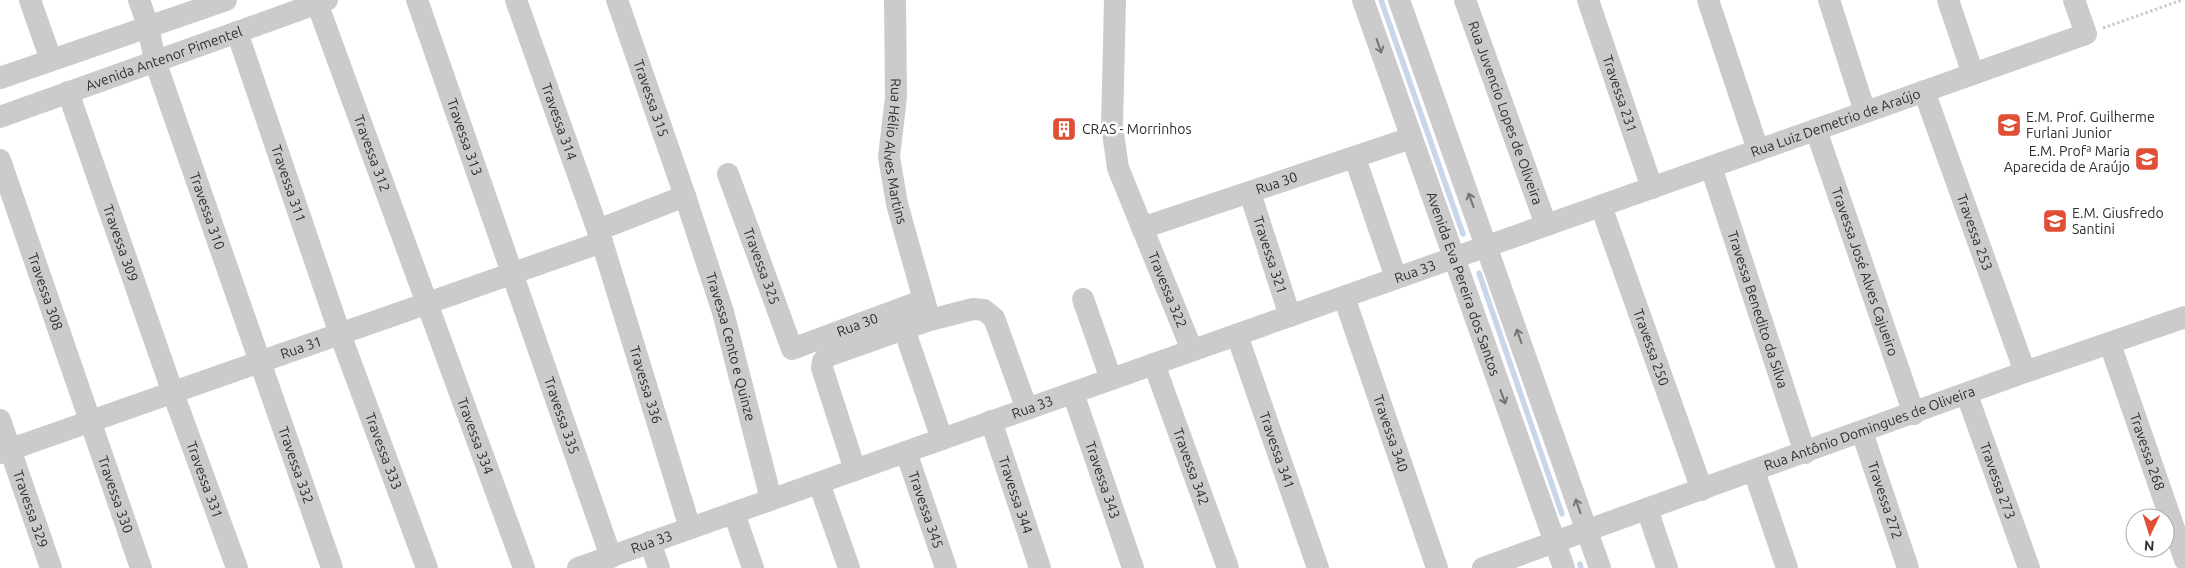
<svg xmlns="http://www.w3.org/2000/svg" width="2185" height="568" viewBox="0 0 2185 568" font-family="Ubuntu,sans-serif">
<rect width="100%" height="100%" fill="#fff"/>
<g fill="none" stroke-linecap="round" stroke-linejoin="round">
<g stroke="#c8d6ea" stroke-width="5.5">
<path d="M 1381,0 L 1463,234"/>
<path d="M 1479,273 L 1562,514"/>
<path d="M 1580,564 L 1581,568"/>
</g>
<path stroke="#cbcbcb" stroke-width="3" stroke-dasharray="2.5 2.5" stroke-linecap="butt" d="M 2103,28 L 2182,0"/>
<g stroke="#cbcbcb" stroke-width="22">
<path d="M 30,0 L 51,60"/>
<path id="s1" d="M 139,0 L 148,26 L 155,61 L 332,568"/>
<path id="s2" d="M 417,0 L 611,557"/>
<path id="s3" d="M 516,0 L 602,242 L 690,528"/>
<path id="s4" d="M 617,0 L 685,196 L 723,312 L 771,499"/>
<path id="s5" d="M 895,0 L 896,97 L 889,157 L 897,204 L 928,314"/>
<path id="s6" d="M 1115,0 L 1112,126 L 1118,168 L 1192,350"/>
<path id="s7" d="M 1363,0 L 1564,568"/>
<path d="M 1399,0 L 1600,568"/>
<path id="s8" d="M 1465,0 L 1546,225"/>
<path id="s9" d="M 1588,0 L 1652,188"/>
<path d="M 1708,0 L 1758,150"/>
<path d="M 1829,0 L 1865,112"/>
<path d="M 1948,0 L 1973,74"/>
<path id="s10" d="M 317,3 L 524,568"/>
<path id="s11" d="M 237,32 L 340,334 L 427,568"/>
<path d="M 0,78 L 226,0"/>
<path id="s12" d="M 1924,91 L 2025,372"/>
<path id="s13" d="M 68,92 L 173,393 L 237,568"/>
<path id="s14" d="M 0,117 L 327,0"/>
<path id="s15" d="M 1816,130 L 1914,414"/>
<path d="M 1355,158 L 1396,278"/>
<path id="s16" d="M 0,160 L 141,568"/>
<path id="s17" d="M 1711,167 L 1805,453"/>
<path id="s18" d="M 728,174 L 792,349 L 924,300"/>
<path id="s19" d="M 1250,193 L 1290,316"/>
<path id="s20" d="M 1601,206 L 1702,490"/>
<path id="s21" d="M 1142,228 L 1411,138"/>
<path d="M 598,230 L 685,196"/>
<path id="s22" d="M 1344,297 L 1437,568"/>
<path d="M 1083,299 L 1111,379"/>
<path d="M 904,329 L 942,439"/>
<path id="s23" d="M 1237,335 L 1318,568"/>
<path id="s24" d="M 2110,344 L 2185,560"/>
<path id="s25" d="M 1154,364 L 1228,568"/>
<path id="s26" d="M 1073,393 L 1133,568"/>
<path id="s27" d="M 1967,395 L 2029,568"/>
<path id="s28" d="M 0,420 L 51,568"/>
<path id="s29" d="M 991,421 L 1040,568"/>
<path id="s30" d="M 1862,432 L 1908,568"/>
<path id="s31" d="M 906,452 L 946,568"/>
<path id="s32" d="M 0,453 L 602,242"/>
<path d="M 855,470 L 822,368 L 823,361 L 828,356 L 930,320 L 973,309 L 984,310 L 994,318 L 1027,409"/>
<path d="M 1754,471 L 1787,568"/>
<path d="M 819,483 L 849,568"/>
<path d="M 1647,509 L 1667,568"/>
<path d="M 734,513 L 753,568"/>
<path d="M 650,542 L 659,568"/>
<path id="s33" d="M 578,568 L 2086,34 L 2074,0"/>
<path id="s34" d="M 1483,568 L 2025,372 L 2185,317"/>
</g>
</g>
<defs><path id="oneway-shaft" d="M-6 0H5M1.5-3L5.5 0L1.5 3" fill="none" stroke-width="1.6" stroke-linecap="round" stroke-linejoin="round" transform="scale(1.25)"/></defs>
<g stroke="#757575">
<use href="#oneway-shaft" transform="translate(1379 46) rotate(71)"/>
<use href="#oneway-shaft" transform="translate(1471 200) rotate(-110)"/>
<use href="#oneway-shaft" transform="translate(1519 336) rotate(-109)"/>
<use href="#oneway-shaft" transform="translate(1503 397) rotate(70)"/>
<use href="#oneway-shaft" transform="translate(1578 506) rotate(-109)"/>
</g>
<defs>
<symbol id="school-square" viewBox="-11 -11 22 22"><rect x="-9" y="-9" width="18" height="18" rx="4" fill="#df4e35" stroke="#fff"/><path d="M0-5L7-2L0 1L-7-2ZM-4 1L0 2.5L4 1V4Q0 6-4 4Z" fill="#fff"/></symbol>
<symbol id="building-square" viewBox="-11 -11 22 22"><rect x="-9" y="-9" width="18" height="18" rx="4" fill="#df4e35" stroke="#fff"/><path d="M-4-6H4V6H1V3H-1V6H-4ZM-2.5-4.3h1.7v1.8h-1.7ZM.8-4.3h1.7v1.8H.8ZM-2.5-1h1.7V.8h-1.7ZM.8-1h1.7V.8H.8Z" fill="#fff"/></symbol>
</defs>
<g fill-rule="evenodd">
<use href="#school-square" x="1995" y="111" width="28" height="28"/>
<use href="#building-square" x="1050" y="115" width="28" height="28"/>
<use href="#school-square" x="2133" y="145" width="28" height="28"/>
<use href="#school-square" x="2041" y="207" width="28" height="28"/>
</g>
<g text-anchor="middle" dominant-baseline="central" stroke-width="5" stroke-linejoin="round" paint-order="stroke">
<g font-size="14" fill="#2e2e2e" stroke="#fff">
<text stroke="none"><textPath href="#s14" startOffset="174">Avenida Antenor Pimentel</textPath></text>
<text stroke="none"><textPath href="#s9" startOffset="99">Travessa 231</textPath></text>
<text stroke="none"><textPath href="#s4" startOffset="104">Travessa 315</textPath></text>
<text stroke="none"><textPath href="#s8" startOffset="120">Rua Juvencio Lopes de Oliveira</textPath></text>
<text stroke="none"><textPath href="#s3" startOffset="129">Travessa 314</textPath></text>
<text stroke="none"><textPath href="#s33" startOffset="1334">Rua Luiz Demetrio de Araújo</textPath></text>
<text stroke="none"><textPath href="#s2" startOffset="145">Travessa 313</textPath></text>
<text stroke="none"><textPath href="#s5" startOffset="152">Rua Hélio Alves Martins</textPath></text>
<text stroke="none"><textPath href="#s10" startOffset="160">Travessa 312</textPath></text>
<text stroke="none"><textPath href="#s11" startOffset="160">Travessa 311</textPath></text>
<text stroke="none"><textPath href="#s21" startOffset="142">Rua 30</textPath></text>
<text stroke="none"><textPath href="#s1" startOffset="222">Travessa 310</textPath></text>
<text stroke="none"><textPath href="#s12" startOffset="150">Travessa 253</textPath></text>
<text stroke="none"><textPath href="#s13" startOffset="160">Travessa 309</textPath></text>
<text stroke="none"><textPath href="#s19" startOffset="65">Travessa 321</textPath></text>
<text stroke="none"><textPath href="#s18" startOffset="98">Travessa 325</textPath></text>
<text stroke="none"><textPath href="#s33" startOffset="888">Rua 33</textPath></text>
<text stroke="none"><textPath href="#s15" startOffset="150">Travessa José Alves Cajueiro</textPath></text>
<text stroke="none"><textPath href="#s7" startOffset="301">Avenida Eva Pereira dos Santos</textPath></text>
<text stroke="none"><textPath href="#s6" startOffset="300">Travessa 322</textPath></text>
<text stroke="none"><textPath href="#s16" startOffset="139">Travessa 308</textPath></text>
<text stroke="none"><textPath href="#s17" startOffset="150">Travessa Benedito da Silva</textPath></text>
<text stroke="none"><textPath href="#s18" startOffset="256">Rua 30</textPath></text>
<text stroke="none"><textPath href="#s4" startOffset="365">Travessa Cento e Quinze</textPath></text>
<text stroke="none"><textPath href="#s32" startOffset="319">Rua 31</textPath></text>
<text stroke="none"><textPath href="#s20" startOffset="150">Travessa 250</textPath></text>
<text stroke="none"><textPath href="#s3" startOffset="406">Travessa 336</textPath></text>
<text stroke="none"><textPath href="#s33" startOffset="482">Rua 33</textPath></text>
<text stroke="none"><textPath href="#s2" startOffset="440">Travessa 335</textPath></text>
<text stroke="none"><textPath href="#s34" startOffset="411">Rua Antônio Domingues de Oliveira</textPath></text>
<text stroke="none"><textPath href="#s22" startOffset="144">Travessa 340</textPath></text>
<text stroke="none"><textPath href="#s10" startOffset="461">Travessa 334</textPath></text>
<text stroke="none"><textPath href="#s11" startOffset="444">Travessa 333</textPath></text>
<text stroke="none"><textPath href="#s23" startOffset="122">Travessa 341</textPath></text>
<text stroke="none"><textPath href="#s24" startOffset="114">Travessa 268</textPath></text>
<text stroke="none"><textPath href="#s1" startOffset="491">Travessa 332</textPath></text>
<text stroke="none"><textPath href="#s25" startOffset="109">Travessa 342</textPath></text>
<text stroke="none"><textPath href="#s13" startOffset="411">Travessa 331</textPath></text>
<text stroke="none"><textPath href="#s26" startOffset="92">Travessa 343</textPath></text>
<text stroke="none"><textPath href="#s27" startOffset="91">Travessa 273</textPath></text>
<text stroke="none"><textPath href="#s16" startOffset="354">Travessa 330</textPath></text>
<text stroke="none"><textPath href="#s29" startOffset="78">Travessa 344</textPath></text>
<text stroke="none"><textPath href="#s30" startOffset="72">Travessa 272</textPath></text>
<text stroke="none"><textPath href="#s28" startOffset="94">Travessa 329</textPath></text>
<text stroke="none"><textPath href="#s31" startOffset="61">Travessa 345</textPath></text>
<text stroke="none"><textPath href="#s33" startOffset="78">Rua 33</textPath></text>
</g>
<g font-size="14" fill="#2e2e2e" stroke="#fff" text-anchor="start">
<text x="2026" y="117">E.M. Prof. Guilherme<tspan x="2026" dy="16">Furlani Junior</tspan></text>
<text x="1082" y="129">CRAS - Morrinhos</text>
<text x="2130" y="151" text-anchor="end">E.M. Profª Maria<tspan x="2130" dy="16">Aparecida de Araújo</tspan></text>
<text x="2072" y="213">E.M. Giusfredo<tspan x="2072" dy="16">Santini</tspan></text>
</g>
</g>
<g transform="translate(2150 533) rotate(184)"><circle r="24" fill="#ffffff" stroke="#ababab"/>
<path d="M0-4L9 19L0 12L-9 19Z" fill="#df4e35"/>
<text y="-8" font-size="14" font-weight="bold" text-anchor="middle" fill="#2e2e2e">N</text>
</g>
</svg>
